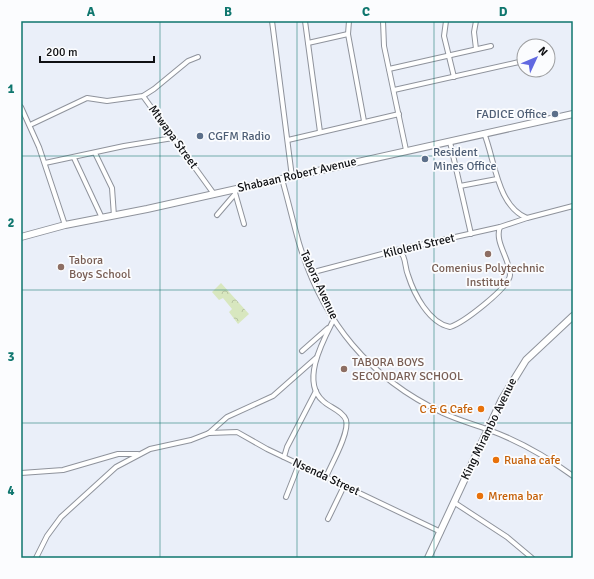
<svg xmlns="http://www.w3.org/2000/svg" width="594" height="579" viewBox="0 0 594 579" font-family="Signika,sans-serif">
<defs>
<pattern id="forest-crowns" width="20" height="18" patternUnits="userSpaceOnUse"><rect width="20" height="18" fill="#d8e7bf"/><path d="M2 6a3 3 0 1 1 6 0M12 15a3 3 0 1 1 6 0" fill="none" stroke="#b8c5a3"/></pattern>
</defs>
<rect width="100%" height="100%" fill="#eaeff9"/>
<path fill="url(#forest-crowns)" d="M 221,283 L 249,314 L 238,324 L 229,312 L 232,309 L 223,298 L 219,300 L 212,292 Z"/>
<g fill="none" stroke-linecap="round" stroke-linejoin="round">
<defs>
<g id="street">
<path d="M 272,21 L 292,177"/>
<path d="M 305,21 L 320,132"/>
<path d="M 349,21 L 348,34 L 364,121"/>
<path d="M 383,21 L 384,46 L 406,150"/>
<path d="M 446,21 L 444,36 L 454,77"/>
<path d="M 308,43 L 348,34"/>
<path d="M 476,49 L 474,32 L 476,21"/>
<path d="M 389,69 L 491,46"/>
<path d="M 394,90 L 519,62"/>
<path d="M 143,96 L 214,194"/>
<path d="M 21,107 L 39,147 L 65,225"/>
<path d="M 30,125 L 87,98 L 107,101 L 143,96 L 154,89 L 188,61 L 198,57"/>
<path d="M 484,133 C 495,160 497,206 527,218 L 573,206"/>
<path d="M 288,140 L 399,114"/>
<path d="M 450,142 L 471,234"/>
<path d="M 95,153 L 112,188 L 114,216"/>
<path d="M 74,158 L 102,218"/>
<path d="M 45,163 L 124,146 L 173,138"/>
<path d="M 282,179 C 288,200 293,222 299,243 C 323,322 369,378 443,413 C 458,420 473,424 489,430 C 519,441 547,457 573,476"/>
<path d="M 460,186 L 497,179"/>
<path d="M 234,189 L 244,224"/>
<path d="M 217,215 L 235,194"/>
<path d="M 397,250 C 407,255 404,266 408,275 C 414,294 429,323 450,327 C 463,323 509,288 510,275 C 510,259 494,242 500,227"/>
<path d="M 310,273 L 397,250 L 500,227 L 527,218"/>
<path d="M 302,351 L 328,328"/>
<path d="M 209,433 L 237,432 L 267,449 L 441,532"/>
<path d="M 284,457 L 287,447 L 316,391"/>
<path d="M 21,473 L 63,470 L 118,454 L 138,454"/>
<path d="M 326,477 C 331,465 350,432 346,420 C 343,411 329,407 323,401 C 300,381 324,339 334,319"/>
<path d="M 286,497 L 299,464"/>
<path d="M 455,503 L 507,537 L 532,558"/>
<path d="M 328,519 L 344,486"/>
<path d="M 36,558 L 47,536 L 61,517 L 116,467 L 150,449 L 191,440 L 209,433 L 227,417 L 273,396 L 316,358"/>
</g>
<g id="secondary">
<path d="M 21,237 L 65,225 L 147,209 L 573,114"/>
<path d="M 428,558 L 502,399 L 526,360 L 573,316"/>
</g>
</defs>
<use href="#street" stroke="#8f939c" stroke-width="6"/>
<use href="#secondary" stroke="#8f939c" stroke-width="8"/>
<use href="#street" stroke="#fff" stroke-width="4"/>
<use href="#secondary" stroke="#fff" stroke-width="6"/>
</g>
<path fill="none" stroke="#0f766e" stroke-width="1" stroke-opacity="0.55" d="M 160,21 L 160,558M 297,21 L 297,558M 434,21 L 434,558M 21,156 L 573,156M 21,290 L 573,290M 21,423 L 573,423"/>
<g fill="#5c6f8a" stroke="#fbfcfe" stroke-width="1.5">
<circle cx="555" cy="114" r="4"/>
<circle cx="200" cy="136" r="4"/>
<circle cx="425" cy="159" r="4"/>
</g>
<g fill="#8d6e63" stroke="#fbfcfe" stroke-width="1.5">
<circle cx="488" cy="254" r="4"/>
<circle cx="61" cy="267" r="4"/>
<circle cx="344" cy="369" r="4"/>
</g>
<g fill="#e8710a" stroke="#fbfcfe" stroke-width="1.5">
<circle cx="481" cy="409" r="4"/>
<circle cx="496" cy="460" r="4"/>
<circle cx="480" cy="496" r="4"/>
</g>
<g text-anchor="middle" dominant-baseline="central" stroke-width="3.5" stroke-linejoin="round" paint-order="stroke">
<g font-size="12" fill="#4e5e75" stroke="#fbfcfe" text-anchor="start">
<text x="547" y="114" text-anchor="end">FADICE Office</text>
<text x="208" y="136">CGFM Radio</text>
<text x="433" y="152">Resident<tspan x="433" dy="14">Mines Office</tspan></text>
</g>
<g font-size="12" fill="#0f1013" stroke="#fbfcfe">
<text transform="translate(173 137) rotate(54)">Mtwapa Street</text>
<text transform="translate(297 175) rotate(-13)">Shabaan Robert Avenue</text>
<text transform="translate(419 246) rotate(-13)">Kiloleni Street</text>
<text transform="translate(319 285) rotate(65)">Tabora Avenue</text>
<text transform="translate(489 429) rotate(-64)">King Mirambo Avenue</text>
<text transform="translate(326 477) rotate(25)">Nsenda Street</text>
</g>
<g font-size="12" fill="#785e54" stroke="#fbfcfe" text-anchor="start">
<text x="69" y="260">Tabora<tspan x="69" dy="14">Boys School</tspan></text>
<text x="488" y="268" text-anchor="middle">Comenius Polytechnic<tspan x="488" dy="14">Institute</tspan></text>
<text x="352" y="362">TABORA BOYS<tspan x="352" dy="14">SECONDARY SCHOOL</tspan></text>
</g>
<g font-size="12" fill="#c56008" stroke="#fbfcfe" text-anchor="start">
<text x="473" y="409" text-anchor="end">C &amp; G Cafe</text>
<text x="504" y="460">Ruaha cafe</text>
<text x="488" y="496">Mrema bar</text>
</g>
</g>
<rect width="594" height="579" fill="none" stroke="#fbfcfe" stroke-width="44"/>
<g transform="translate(536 58) rotate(46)"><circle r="19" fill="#fbfcfe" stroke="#9d9ea0"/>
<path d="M0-3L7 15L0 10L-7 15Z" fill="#6169e1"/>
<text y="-6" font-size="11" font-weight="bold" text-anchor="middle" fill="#0f1013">N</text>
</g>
<path d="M40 56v6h114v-6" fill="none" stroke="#0f1013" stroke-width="2"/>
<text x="46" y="56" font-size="12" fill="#0f1013" stroke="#fbfcfe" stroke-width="3" paint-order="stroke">200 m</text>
<rect x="22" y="22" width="550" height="535" fill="none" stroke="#0f766e" stroke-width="1.5"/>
<g font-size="13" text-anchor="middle" font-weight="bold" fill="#0f766e">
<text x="91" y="16">A</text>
<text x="228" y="16">B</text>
<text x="366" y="16">C</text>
<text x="503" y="16">D</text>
<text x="11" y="93">1</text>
<text x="11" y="227">2</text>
<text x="11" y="361">3</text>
<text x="11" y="495">4</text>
</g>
</svg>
